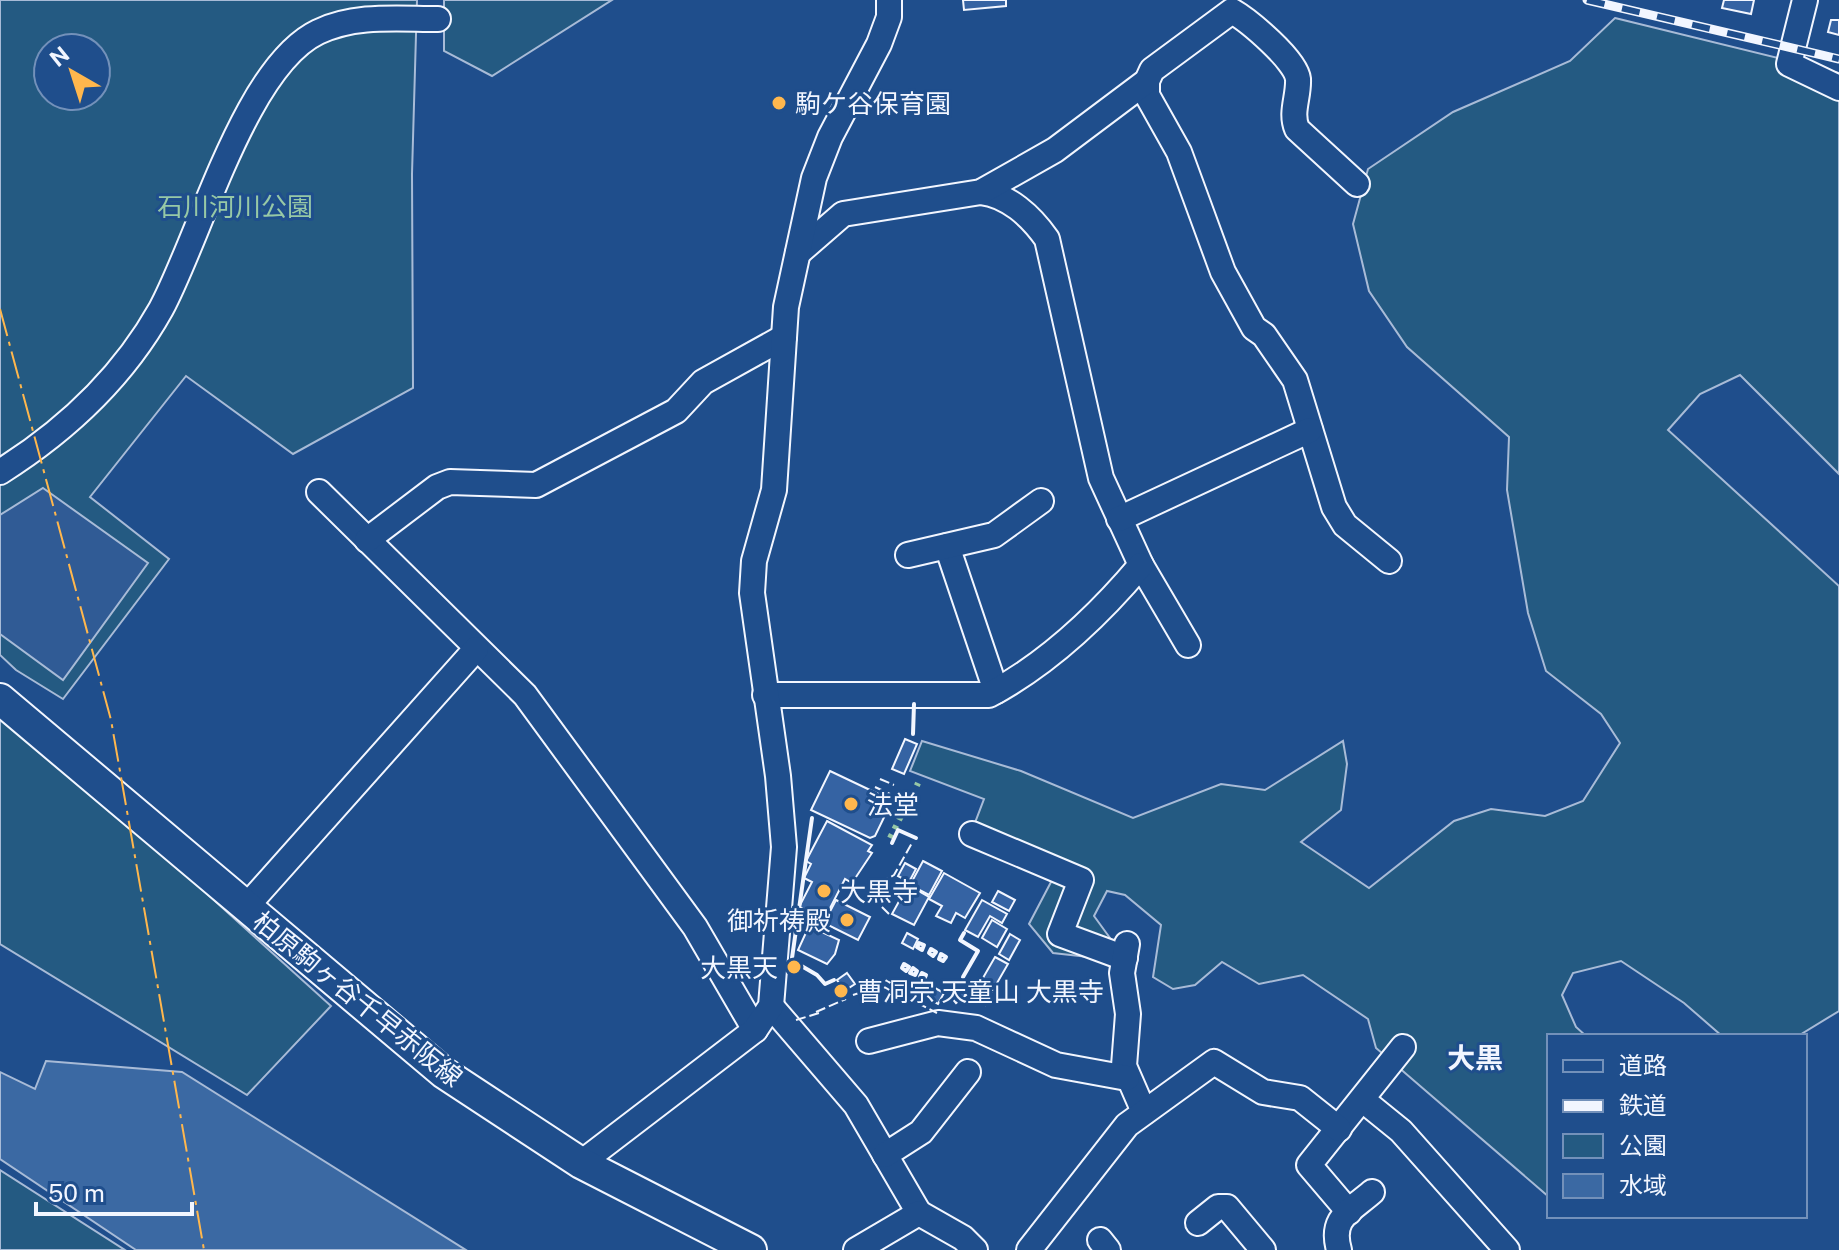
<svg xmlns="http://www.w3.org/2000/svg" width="1839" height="1250" viewBox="0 0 1839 1250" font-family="'Public Sans','Noto Sans JP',sans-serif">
<rect width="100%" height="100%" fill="#1f4e8c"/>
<g fill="#245a82" stroke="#a8bbd7" stroke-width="2" fill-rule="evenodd">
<path d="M 0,0 L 417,0 L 412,174 L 413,388 L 293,454 L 186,376 L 90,497 L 169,559 L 63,699 L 16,670 L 0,655 ZM 48,48 L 96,48 L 96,96 L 48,96 Z"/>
<path d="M 444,0 L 612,0 L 492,76 L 444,51 Z"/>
<path d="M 1615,18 L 1839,73 L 1839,474 L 1740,375 L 1700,394 L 1668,430 L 1839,586 L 1839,1011 L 1798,1036 L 1722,1036 L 1684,1003 L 1621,961 L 1573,973 L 1562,995 L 1576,1027 L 1586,1036 L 1549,1036 L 1549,1197 L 1376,1048 L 1368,1019 L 1303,975 L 1259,984 L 1222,962 L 1195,985 L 1173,989 L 1153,977 L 1161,925 L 1125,895 L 1107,891 L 1094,916 L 1110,938 L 1097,958 L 1053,953 L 1029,924 L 1061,863 L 973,828 L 984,799 L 910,771 L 922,741 L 1021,771 L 1133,818 L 1221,784 L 1265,790 L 1343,741 L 1347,764 L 1341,810 L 1301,842 L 1369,888 L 1454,821 L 1491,809 L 1545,816 L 1583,801 L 1620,743 L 1601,714 L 1546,671 L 1528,613 L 1507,490 L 1509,437 L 1407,347 L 1369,291 L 1353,224 L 1368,169 L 1453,112 L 1570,61 Z"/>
<path d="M 0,716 L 58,759 L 331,1006 L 247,1095 L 0,944 Z"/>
<path d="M 0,1170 L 125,1250 L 0,1250 Z"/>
</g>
<path fill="#305b95" stroke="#a8bbd7" stroke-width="2" d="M 43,488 L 148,563 L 63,680 L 0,634 L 0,515 Z"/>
<path fill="#3b69a3" stroke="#a8bbd7" stroke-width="2" d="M 46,1061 L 182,1072 L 466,1250 L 136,1250 L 0,1159 L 0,1072 L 35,1089 Z"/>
<g fill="#3563a3" stroke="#f2f6ff" stroke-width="2">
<path d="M 963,0 L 1006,0 L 1006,6 L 964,10 Z"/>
<path d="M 1724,0 L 1754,0 L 1751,14 L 1722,8 Z"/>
<path d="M 1831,20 L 1839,20 L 1839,35 L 1828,32 Z"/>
<path d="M 905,739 L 917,744 L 904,774 L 892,769 Z"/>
<path d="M 830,771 L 889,799 L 890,805 L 875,836 L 870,838 L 811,810 Z"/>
<path d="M 827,821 L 872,845 L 868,851 L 872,853 L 852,883 L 845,879 L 824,920 L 799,907 L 812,882 L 804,878 L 811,864 L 806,861 Z"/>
<path d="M 923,861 L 942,871 L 929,895 L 910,885 Z"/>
<path d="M 905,863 L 916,869 L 909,882 L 898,876 Z"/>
<path d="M 944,873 L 980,893 L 965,918 L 956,913 L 951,923 L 936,916 L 942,906 L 929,899 Z"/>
<path d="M 908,885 L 929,897 L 914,925 L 892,914 Z"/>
<path d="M 998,891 L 1015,900 L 1009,911 L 992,902 Z"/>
<path d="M 836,900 L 870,917 L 858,940 L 824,923 Z"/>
<path d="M 982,900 L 1007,914 L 1002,923 L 990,916 L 978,937 L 965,930 Z"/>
<path d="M 992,920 L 1007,929 L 997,947 L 982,938 Z"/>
<path d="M 809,926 L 839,940 L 835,954 L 827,964 L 798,950 Z"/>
<path d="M 907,933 L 918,939 L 913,949 L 902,943 Z"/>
<path d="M 1010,934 L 1020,940 L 1009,960 L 999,954 Z"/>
<path d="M 995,957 L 1008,964 L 993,990 L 980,983 Z"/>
<path d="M 847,973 L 855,984 L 844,991 L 837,980 Z"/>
<path d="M 976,985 L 991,993 L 985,1005 L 970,997 Z"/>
<path d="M 933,987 L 944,993 L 938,1004 L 927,998 Z"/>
<path d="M 960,988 L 966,995 L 956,1003 L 950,996 Z"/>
</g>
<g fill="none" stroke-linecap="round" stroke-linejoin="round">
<defs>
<g id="minor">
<path d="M 1805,0 L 1789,64 L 1839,88"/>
<path d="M 1147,81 L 1147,95 L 1179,152 L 1223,272 L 1254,328 L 1264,335 L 1295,380 L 1334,507 L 1345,525 L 1389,561"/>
<path d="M 981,192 C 1008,195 1031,216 1047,239 L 1101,478 L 1141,565 L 1188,645"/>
<path d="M 798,253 L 843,214 L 981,192 L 1055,150 L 1147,81 L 1152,70 L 1232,11 C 1248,20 1296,60 1298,79 C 1299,97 1290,112 1297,129 L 1357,184"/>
<path d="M 0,472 C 65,431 123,377 161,309 C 200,237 245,67 318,32 C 355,14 398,19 438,19"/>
<path d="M 319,492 L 525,695 L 695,927 L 755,1030"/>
<path d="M 1119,519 L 1310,430"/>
<path d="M 367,540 L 437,487 L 450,482 L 536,485 L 676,411 L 703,382 L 784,337"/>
<path d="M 947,546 L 996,691"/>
<path d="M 908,555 L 994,535 L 1041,501"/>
<path d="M 765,695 L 989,695 C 1047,664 1099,615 1141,565"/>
<path d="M 972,834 L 1081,880 L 1060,934 L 1125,958"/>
<path d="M 245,908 L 476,649"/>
<path d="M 1127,944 L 1122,973 L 1128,1014 L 1124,1066 L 1144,1112"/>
<path d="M 771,1006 L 856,1105 L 919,1213"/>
<path d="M 869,1041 L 938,1023 L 976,1028 L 1056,1065 L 1127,1078"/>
<path d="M 1364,1101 L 1401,1131 L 1507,1250"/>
<path d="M 885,1155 L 921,1132 L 968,1072"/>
<path d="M 581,1163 L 755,1030 L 771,1006 L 784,847 L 778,776 L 752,593 L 754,561 L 774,490 L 786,307 L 814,178 L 830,137 L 879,44 L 889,17 L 889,0"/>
<path d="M 1349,1212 L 1309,1165 L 1403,1047"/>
<path d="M 1198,1223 L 1218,1207 L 1227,1207 L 1263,1250"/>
<path d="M 1100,1240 L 1108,1250"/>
<path d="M 856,1250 L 919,1213 L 963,1238 L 975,1250"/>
<path d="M 1029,1250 L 1127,1125 L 1214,1062 L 1263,1092 L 1300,1098 L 1339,1129"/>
<path d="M 1339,1250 C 1330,1218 1349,1212 1372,1192"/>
</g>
<path id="major" d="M 0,699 L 444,1073 L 581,1163 L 751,1250"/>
</defs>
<use href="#minor" stroke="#f2f6ff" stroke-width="28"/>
<use href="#major" stroke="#f2f6ff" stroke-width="34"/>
<use href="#minor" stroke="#1f4e8c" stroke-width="24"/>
<use href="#major" stroke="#1f4e8c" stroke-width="30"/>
<defs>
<path id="rail" d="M 1587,0 L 1839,59"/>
</defs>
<use href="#rail" stroke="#f2f6ff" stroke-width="9"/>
<use href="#rail" stroke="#1f4e8c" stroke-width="6" stroke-dasharray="18" stroke-linecap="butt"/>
<g stroke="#97c8a6" stroke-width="6" stroke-dasharray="4 6" stroke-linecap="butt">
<path d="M 913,795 L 918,783"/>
<path d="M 890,838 L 906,806"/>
</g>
<g stroke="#f2f6ff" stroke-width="2" stroke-dasharray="10 4" stroke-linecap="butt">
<path d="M 880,779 L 894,785"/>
<path d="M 875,787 L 890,794"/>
<path d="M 889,914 L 870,895 L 876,885 L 894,875 L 912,843"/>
<path d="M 950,993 L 957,987"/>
<path d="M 853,995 L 883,985 L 937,1013"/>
<path d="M 816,1012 L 846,999"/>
<path d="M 796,1020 L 819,1013"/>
</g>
<g stroke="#f2f6ff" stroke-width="4">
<path d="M 913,734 L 914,704"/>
<path d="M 892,843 L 898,830 L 916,838"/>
<path d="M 919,943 L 924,945 L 922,950 L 917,947 Z"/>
<path d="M 931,949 L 936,952 L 933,956 L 929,953 Z"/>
<path d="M 941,954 L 946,957 L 943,961 L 939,959 Z"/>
<path d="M 792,958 L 812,818"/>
<path d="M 793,961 L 817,975 L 825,984 L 834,980"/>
<path d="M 904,964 L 909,967 L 906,971 L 902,968 Z"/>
<path d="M 913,968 L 917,971 L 915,975 L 910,973 Z"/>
<path d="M 922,973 L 926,975 L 924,979 L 920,977 Z"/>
<path d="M 963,977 L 978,951 L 960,940 L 964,933"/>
</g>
<path stroke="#ffb74d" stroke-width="2" stroke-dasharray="28 6 4 6" stroke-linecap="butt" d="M 0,309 L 111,720 L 204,1250"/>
</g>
<g fill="#ffb74d" stroke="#1f4e8c" stroke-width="3">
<circle cx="779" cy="103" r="8"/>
<circle cx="851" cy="804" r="8"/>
<circle cx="824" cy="891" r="8"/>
<circle cx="847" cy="920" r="8"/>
<circle cx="794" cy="967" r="8"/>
<circle cx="841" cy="991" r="8"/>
</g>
<g text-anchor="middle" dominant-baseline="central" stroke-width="6" stroke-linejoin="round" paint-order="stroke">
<g font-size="26" fill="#f2f6ff" stroke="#1f4e8c" text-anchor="start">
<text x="795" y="103">駒ケ谷保育園</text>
<text x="867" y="804">法堂</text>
<text x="840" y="891">大黒寺</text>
<text x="831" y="920" text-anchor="end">御祈祷殿</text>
<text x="778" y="967" text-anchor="end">大黒天</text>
<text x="857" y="991">曹洞宗 天童山 大黒寺</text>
</g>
<g font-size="26" fill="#97c8a6" stroke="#1f4e8c">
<text x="235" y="206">石川河川公園</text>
</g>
<g font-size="26" fill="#f2f6ff" stroke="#1f4e8c">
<text transform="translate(358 999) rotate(39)">柏原駒ヶ谷千早赤阪線</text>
</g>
<g font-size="28" font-weight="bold" fill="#f2f6ff" stroke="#1f4e8c">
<text x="1475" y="1057">大黒</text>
</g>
</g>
<rect x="1547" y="1034" width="260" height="184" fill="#1f4e8c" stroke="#7391ba" stroke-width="2"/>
<rect x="1563" y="1060" width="40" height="12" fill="#1f4e8c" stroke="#7391ba" stroke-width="2"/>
<text x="1619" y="1074" font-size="24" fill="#f2f6ff">道路</text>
<rect x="1563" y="1100" width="40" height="12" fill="#f2f6ff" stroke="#7391ba" stroke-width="2"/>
<text x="1619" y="1114" font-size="24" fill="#f2f6ff">鉄道</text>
<rect x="1563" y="1134" width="40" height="24" fill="#245a82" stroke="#7391ba" stroke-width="2"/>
<text x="1619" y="1154" font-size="24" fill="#f2f6ff">公園</text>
<rect x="1563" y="1174" width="40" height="24" fill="#3b69a3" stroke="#7391ba" stroke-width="2"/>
<text x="1619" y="1194" font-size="24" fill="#f2f6ff">水域</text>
<g transform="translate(72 72) rotate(321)"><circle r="38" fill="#1f4e8c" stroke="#7391ba" stroke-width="2"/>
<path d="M0-6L14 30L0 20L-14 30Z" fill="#ffb74d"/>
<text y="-12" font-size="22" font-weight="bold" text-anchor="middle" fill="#f2f6ff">N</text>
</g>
<path d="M36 1202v12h156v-12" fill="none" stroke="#f2f6ff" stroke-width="4"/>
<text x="48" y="1202" font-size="24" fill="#f2f6ff" stroke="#1f4e8c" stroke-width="6" paint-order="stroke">50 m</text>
</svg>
